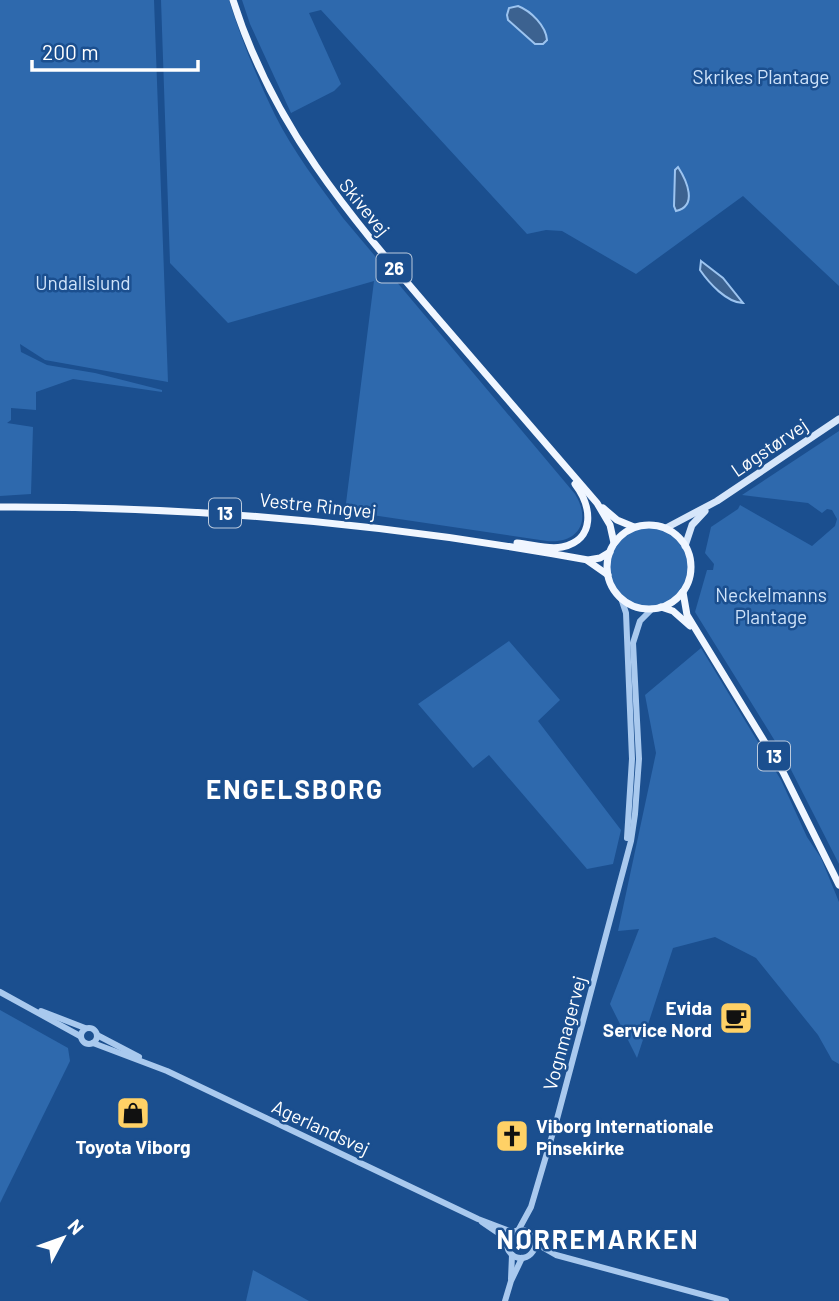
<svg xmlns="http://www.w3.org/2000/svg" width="839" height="1301" viewBox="0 0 839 1301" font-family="Barlow,sans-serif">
<rect width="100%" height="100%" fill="#1b4f8f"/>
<g fill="#2e69ad">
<path d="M 0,0 L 154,0 L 168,382 L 45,360 L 20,344 L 21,352 L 47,365 L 95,373 L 162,390 L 162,392 L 73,379 L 36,392 L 36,410 L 11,408 L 11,420 L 7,423 L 33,427 L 31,494 L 0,496 Z"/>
<path d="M 161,0 L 229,0 C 241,39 257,78 275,115 C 293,151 319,185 343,218 L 575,494 C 592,521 578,544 547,541 L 345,511 L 374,281 L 228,323 L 170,263 Z"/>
<path d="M 242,0 L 839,0 L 839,286 L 743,196 L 636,274 L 562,231 L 546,230 L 527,234 L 321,10 L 309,13 L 341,84 L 334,91 L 291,113 L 250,24 Z"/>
<path d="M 839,431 L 839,864 L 783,754 L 695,612 L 707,570 L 713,570 L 714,564 L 705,553 L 711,527 L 738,509 L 740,505 L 812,546 L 835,526 L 837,519 L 832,510 L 827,509 L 822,513 L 808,503 L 742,495 Z"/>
<circle cx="649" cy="567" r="40"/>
<path d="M 509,641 L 560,700 L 538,721 L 621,830 L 613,864 L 587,869 L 489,755 L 473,768 L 418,704 Z"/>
<path d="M 701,648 L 781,780 L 807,837 L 821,858 L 839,902 L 839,1064 L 832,1060 L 818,1035 L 756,958 L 715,937 L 673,948 L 637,1058 L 610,1004 L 639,929 L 618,931 L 656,753 L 645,695 Z"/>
<path d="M 0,1010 L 68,1048 L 70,1061 L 0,1203 Z"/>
<path d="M 253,1270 L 309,1301 L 246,1301 Z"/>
</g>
<g fill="#3c6290" stroke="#9cc4f0" stroke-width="2">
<path d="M 518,6 C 531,11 546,26 547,40 L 543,44 L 535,44 L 508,20 L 507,15 L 509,8 Z"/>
<path d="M 678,167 C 687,181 698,206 676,211 L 674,206 L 675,170 Z"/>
<path d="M 701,261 L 723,278 L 743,303 C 727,303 709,283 700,270 Z"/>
</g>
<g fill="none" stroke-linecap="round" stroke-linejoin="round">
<g stroke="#a9c9ee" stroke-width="6">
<path d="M 621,598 L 626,613 L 632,759 L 627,838"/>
<path d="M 0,992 L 80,1036"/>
<path d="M 41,1011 L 85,1028"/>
<circle cx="89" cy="1036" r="8"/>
<path d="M 97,1035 L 139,1057"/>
<path d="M 93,1043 L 167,1071 L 478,1219 L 512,1232"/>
<path d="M 482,1222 L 507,1239"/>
<path d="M 519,1229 L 531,1207 L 557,1119 L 631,841 L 635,814 L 639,759 L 633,643 L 640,621 L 652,609"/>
<circle cx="521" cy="1244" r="14"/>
<path d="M 535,1243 L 556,1255 L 726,1301"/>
<path d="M 511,1279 L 512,1255"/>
<path d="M 505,1301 L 511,1281 L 522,1258"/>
</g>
<g stroke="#d6e6fa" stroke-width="7">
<path d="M 666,528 L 717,501 L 839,419"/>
<path d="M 685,546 L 692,525 L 705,511"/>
</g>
<g stroke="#f0f6ff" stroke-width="7">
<path d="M 233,0 C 273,127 350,216 434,314 C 489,377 543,440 597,503 L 610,525 L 614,543"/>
<path d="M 0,507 C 200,506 391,524 588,560 L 600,558 L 610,552"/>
<path d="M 603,508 L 617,520 L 634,527"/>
<circle cx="649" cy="567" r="42"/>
<path d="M 517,543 C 531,544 547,550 562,547 C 596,540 592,506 575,484"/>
<path d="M 588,561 L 608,575"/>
<path d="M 683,592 L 687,615 L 783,772 L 839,885"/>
<path d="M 661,607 L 673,611 L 690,626"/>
</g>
</g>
<defs>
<symbol id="cafe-square" viewBox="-11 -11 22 22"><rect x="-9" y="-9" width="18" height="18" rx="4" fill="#ffd166" stroke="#1b4f8f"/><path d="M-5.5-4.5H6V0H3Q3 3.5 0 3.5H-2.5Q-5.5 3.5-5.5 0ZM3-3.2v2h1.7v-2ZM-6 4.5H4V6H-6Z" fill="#111"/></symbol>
<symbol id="shop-square" viewBox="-11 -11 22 22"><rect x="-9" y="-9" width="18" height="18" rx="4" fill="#ffd166" stroke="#1b4f8f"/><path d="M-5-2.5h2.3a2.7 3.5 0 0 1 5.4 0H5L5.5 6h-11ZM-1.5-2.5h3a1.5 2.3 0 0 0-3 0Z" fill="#111"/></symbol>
<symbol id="church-square" viewBox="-11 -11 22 22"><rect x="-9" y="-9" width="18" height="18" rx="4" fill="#ffd166" stroke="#1b4f8f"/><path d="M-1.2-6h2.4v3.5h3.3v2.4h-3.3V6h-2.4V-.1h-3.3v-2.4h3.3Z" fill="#111"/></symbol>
</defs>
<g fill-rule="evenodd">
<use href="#cafe-square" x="717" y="999" width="38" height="38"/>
<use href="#shop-square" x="114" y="1094" width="38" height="38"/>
<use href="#church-square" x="493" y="1117" width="38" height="38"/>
</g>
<g text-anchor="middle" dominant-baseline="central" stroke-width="5" stroke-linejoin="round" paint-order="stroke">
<g fill="#1b4f8f" stroke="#bbcadd" stroke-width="2">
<rect x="376.5" y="253.5" width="35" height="29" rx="5"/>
<rect x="209" y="498.5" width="32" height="29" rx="5"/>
<rect x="758" y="741.5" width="32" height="29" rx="5"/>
</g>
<g font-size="18" font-weight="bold" fill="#fff">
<text x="394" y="268">26</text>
<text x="225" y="513">13</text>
<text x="774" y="756">13</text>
</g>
<g font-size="19" fill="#cfe3fa" stroke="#1b4f8f">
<text x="761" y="76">Skrikes Plantage</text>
<text x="83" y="282">Undallslund</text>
<text x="771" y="594">Neckelmanns<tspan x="771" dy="22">Plantage</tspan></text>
</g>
<g font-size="19" fill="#fff" stroke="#1b4f8f">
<text transform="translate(365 207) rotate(51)">Skivevej</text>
<text transform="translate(769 447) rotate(-34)">Løgstørvej</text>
<text transform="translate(318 505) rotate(6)">Vestre Ringvej</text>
<text transform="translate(564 1033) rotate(-75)">Vognmagervej</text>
<text transform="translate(321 1127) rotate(25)">Agerlandsvej</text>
</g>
<g font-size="19" font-weight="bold" fill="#fff" stroke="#1b4f8f" text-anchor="end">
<text x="712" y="1007">Evida<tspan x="712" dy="22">Service Nord</tspan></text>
<text x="536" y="1125" text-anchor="start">Viborg Internationale<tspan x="536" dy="22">Pinsekirke</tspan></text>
<text x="133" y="1146" text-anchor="middle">Toyota Viborg</text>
</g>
<g font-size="26" font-weight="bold" letter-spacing="2" fill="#fff" stroke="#1b4f8f">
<text x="295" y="788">ENGELSBORG</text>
<text x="598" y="1238">NØRREMARKEN</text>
</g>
</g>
<g transform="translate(63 1238) rotate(49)" stroke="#1b4f8f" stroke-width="5" paint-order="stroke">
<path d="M0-5L12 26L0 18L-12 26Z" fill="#ffffff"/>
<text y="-10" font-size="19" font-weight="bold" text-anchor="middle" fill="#ffffff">N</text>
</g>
<path d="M32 60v10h166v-10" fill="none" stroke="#ffffff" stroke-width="3.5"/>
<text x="42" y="60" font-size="21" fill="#ffffff" stroke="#1b4f8f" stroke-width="5" paint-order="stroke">200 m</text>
</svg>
